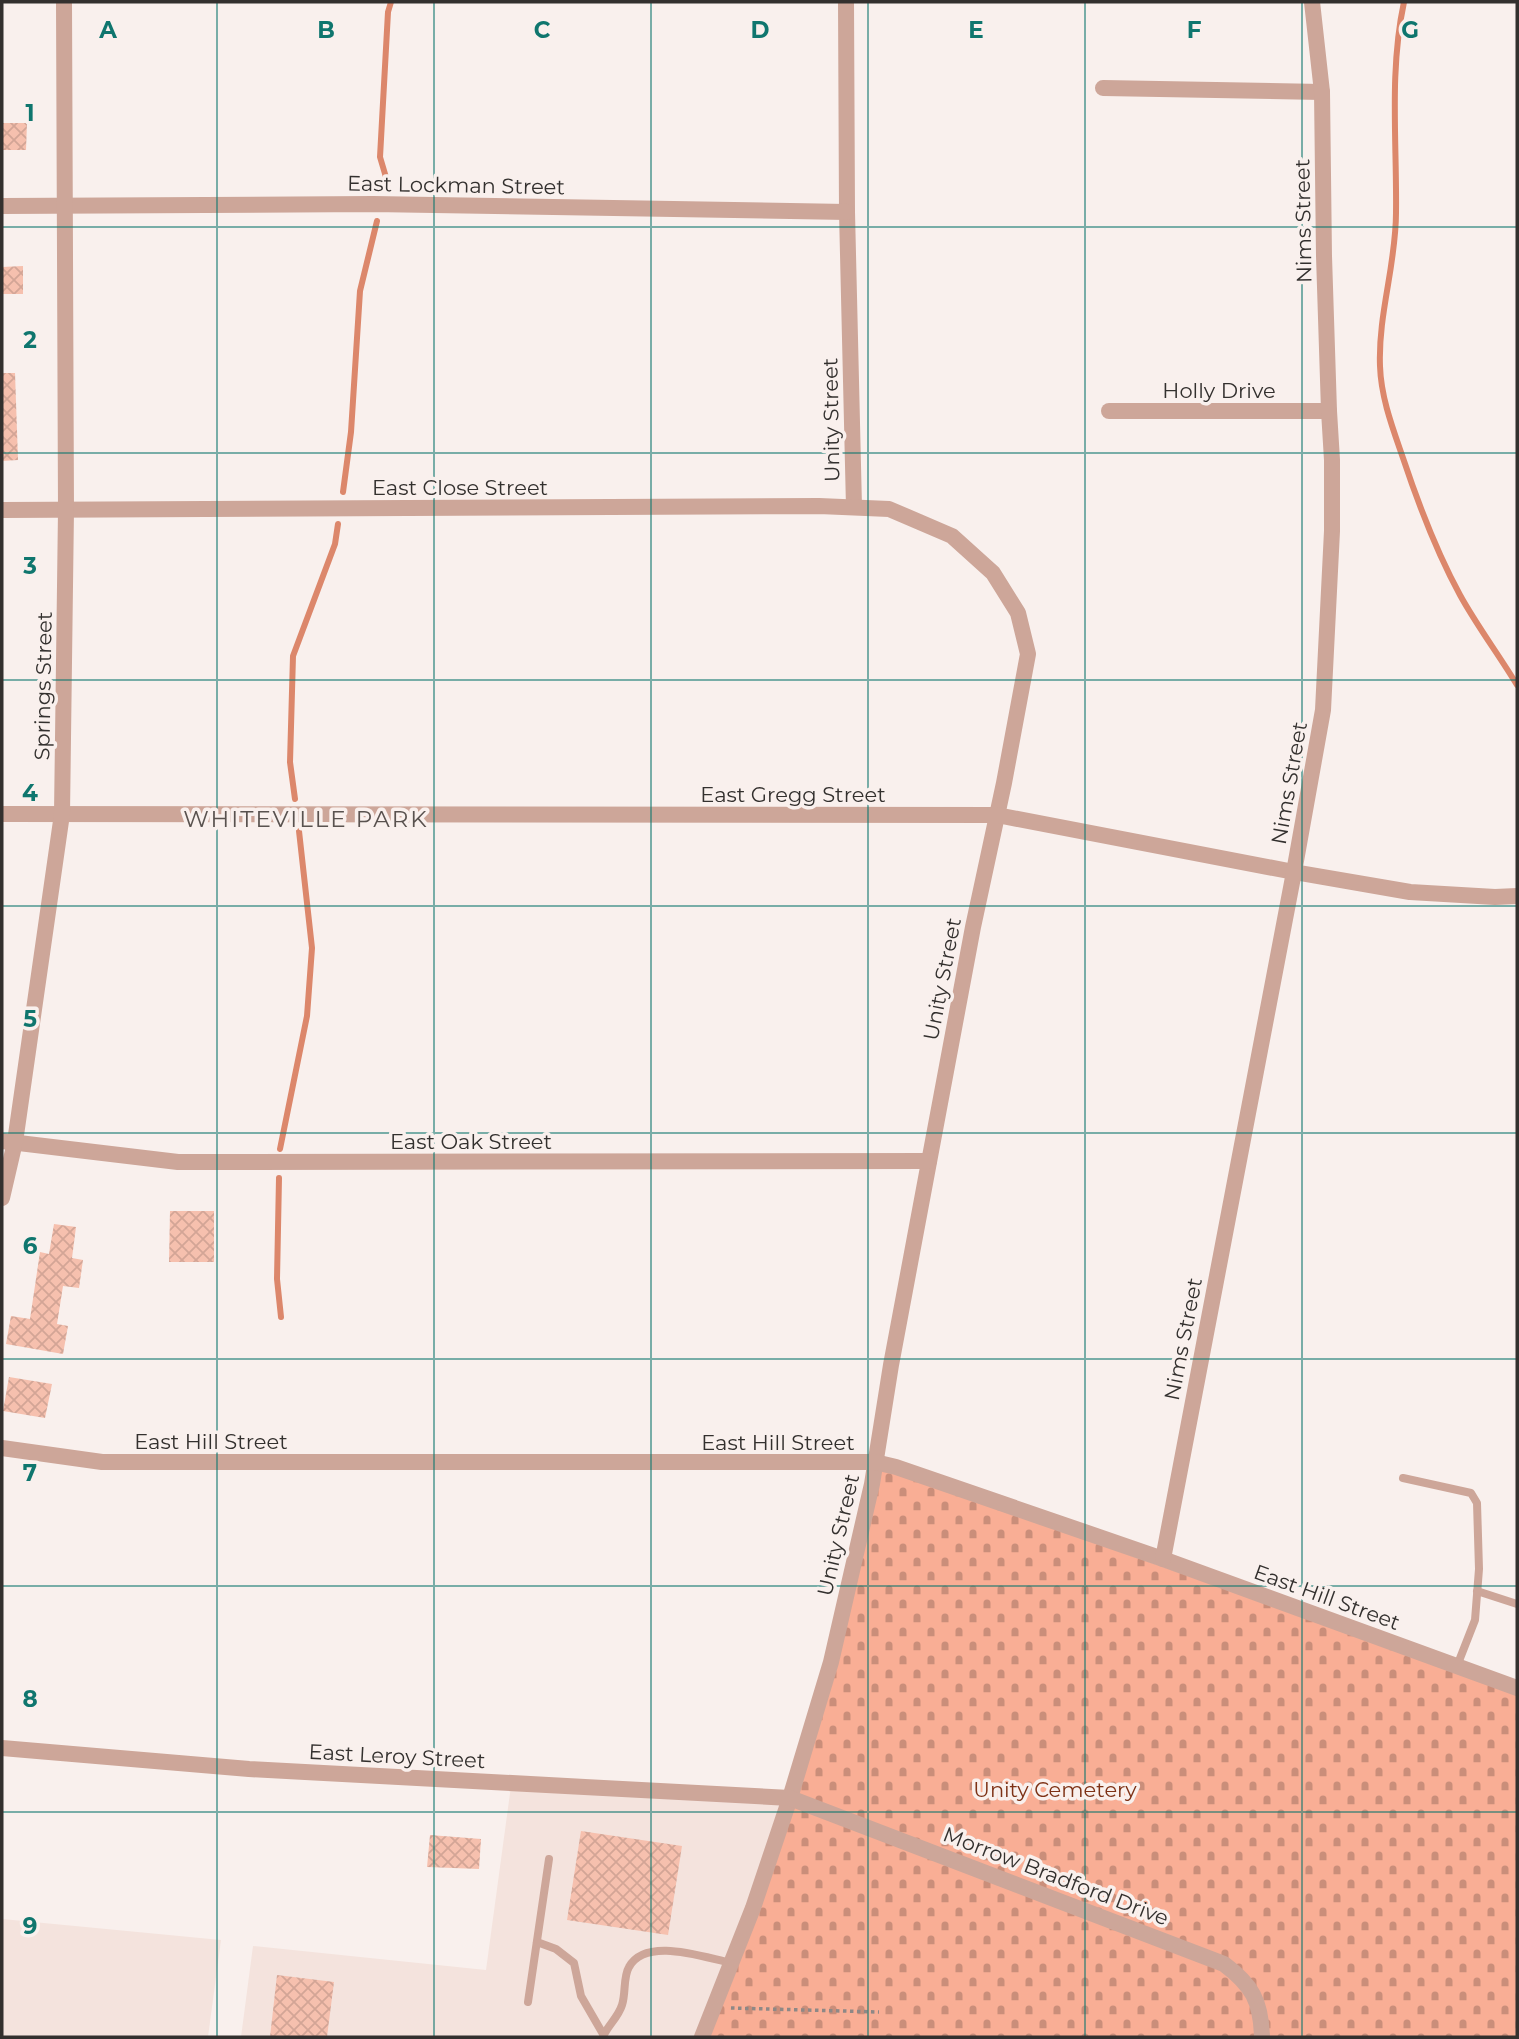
<svg xmlns="http://www.w3.org/2000/svg" width="1519" height="2039" viewBox="0 0 1519 2039" font-family="Montserrat,sans-serif">
<defs>
<pattern id="cemetery-stones" width="16" height="16" patternUnits="userSpaceOnUse" patternTransform="scale(1.75)"><rect width="16" height="16" fill="#f9ae95"/><path d="M2 7V4a2 2 0 0 1 4 0v3zM10 15v-3a2 2 0 0 1 4 0v3z" fill="#ca8e7a"/></pattern>
<pattern id="building-cross-hatch" width="8" height="8" patternUnits="userSpaceOnUse" patternTransform="scale(1.75)"><rect width="8" height="8" fill="#f6c0ae"/><path d="M0 0l8 8M0 8l8-8" fill="none" stroke="#d3a596"/></pattern>
</defs>
<rect width="100%" height="100%" fill="#f9f0ed"/>
<g fill="#f4e3dd">
<path d="M 511,1786 L 781,1800 L 705,2037 L 241,2037 L 253,1946 L 486,1970 Z"/>
<path d="M 2,1919 L 221,1940 L 208,2037 L 2,2037 Z"/>
</g>
<path fill="url(#cemetery-stones)" d="M 878,1467 L 1517,1691 L 1517,2037 L 705,2037 L 754,1915 Z"/>
<g fill="none" stroke-linecap="round" stroke-linejoin="round">
<g stroke="#dc876b" stroke-width="6">
<path d="M 1404,2 C 1389,72 1397,142 1396,213 C 1396,265 1378,314 1380,366 C 1381,398 1393,429 1403,458 C 1419,506 1436,551 1460,595 C 1477,626 1499,655 1517,685"/>
<path d="M 388,184 L 380,157 L 388,12 L 391,2"/>
<path d="M 343,492 L 351,432 L 360,291 L 377,221"/>
<path d="M 295,799 L 290,762 L 293,656 L 335,544 L 338,524"/>
<path d="M 280,1149 L 307,1016 L 312,948 L 299,831"/>
<path d="M 279,1178 L 277,1279 L 281,1317"/>
</g>
</g>
<g fill="url(#building-cross-hatch)">
<path d="M 2,123 L 27,123 L 26,150 L 2,150 Z"/>
<path d="M 23,266 L 23,294 L 2,294 L 2,267 Z"/>
<path d="M 2,373 L 15,373 L 18,460 L 2,461 Z"/>
<path d="M 170,1211 L 214,1211 L 214,1262 L 169,1262 Z"/>
<path d="M 54,1224 L 76,1227 L 72,1258 L 83,1260 L 79,1288 L 63,1286 L 57,1324 L 68,1326 L 63,1354 L 6,1344 L 11,1316 L 30,1319 L 40,1252 L 49,1254 Z"/>
<path d="M 9,1377 L 52,1384 L 45,1418 L 3,1411 Z"/>
<path d="M 581,1831 L 682,1846 L 668,1935 L 567,1920 Z"/>
<path d="M 430,1835 L 481,1839 L 479,1869 L 427,1867 Z"/>
<path d="M 277,1975 L 334,1982 L 327,2037 L 270,2037 Z"/>
</g>
<g fill="none" stroke-linecap="round" stroke-linejoin="round">
<path stroke="#8e8886" stroke-width="3.5" stroke-dasharray="3.5 3.5" stroke-linecap="butt" d="M 731,2008 L 879,2012"/>
<g stroke="#cda699" stroke-width="8">
<path d="M 1403,1478 L 1471,1493 L 1477,1503 L 1479,1569 L 1475,1620 L 1457,1666"/>
<path d="M 1477,1591 L 1517,1604"/>
<path d="M 537,1942 L 556,1949 L 574,1963 L 581,1996 L 603,2034"/>
<path d="M 528,2002 L 549,1859"/>
<path d="M 603,2037 C 607,2026 618,2018 622,2005 C 626,1993 623,1977 629,1967 C 646,1936 705,1958 732,1963"/>
</g>
<g stroke="#cda699" stroke-width="16">
<path d="M 846,2 L 847,212 L 854,507"/>
<path d="M 1103,88 L 1322,92"/>
<path d="M 2,206 L 373,204 L 847,212"/>
<path d="M 1109,411 L 1329,411"/>
<path d="M 2,510 L 819,506 L 889,509 L 952,536 L 993,573 L 1018,613 L 1028,654 L 1004,783 L 973,927 L 891,1365 L 872,1484 L 831,1662 L 790,1798 L 753,1908 L 702,2037"/>
<path d="M 2,814 L 997,815 L 1294,872 L 1410,892 L 1495,897 L 1517,896"/>
<path d="M 2,1141 L 178,1162 L 929,1161"/>
<path d="M 2,1198 L 15,1142 L 62,814 L 66,510 L 64,2"/>
<path d="M 2,1448 L 102,1462 L 875,1462 L 896,1467 L 1163,1559 L 1517,1688"/>
<path d="M 1163,1559 L 1294,872 L 1323,710 L 1332,531 L 1332,460 L 1329,411 L 1324,256 L 1322,92 L 1312,2"/>
<path d="M 2,1748 L 249,1769 L 790,1798 L 1224,1964 C 1252,1985 1261,2001 1262,2037"/>
</g>
</g>
<path fill="none" stroke="#0f766e" stroke-width="2" stroke-opacity="0.55" d="M 217,2 L 217,2037M 434,2 L 434,2037M 651,2 L 651,2037M 868,2 L 868,2037M 1085,2 L 1085,2037M 1302,2 L 1302,2037M 2,227 L 1517,227M 2,453 L 1517,453M 2,680 L 1517,680M 2,906 L 1517,906M 2,1133 L 1517,1133M 2,1359 L 1517,1359M 2,1586 L 1517,1586M 2,1812 L 1517,1812"/>
<g text-anchor="middle" dominant-baseline="central" stroke-width="7" stroke-linejoin="round" paint-order="stroke">
<g font-size="21" fill="#33302e" stroke="#f9f0ed">
<text transform="translate(456 185) rotate(1)">East Lockman Street</text>
<text transform="translate(1303 221) rotate(-91)">Nims Street</text>
<text x="1219" y="390">Holly Drive</text>
<text transform="translate(831 420) rotate(-91)">Unity Street</text>
<text x="460" y="487">East Close Street</text>
<text transform="translate(43 686) rotate(-89)">Springs Street</text>
<text transform="translate(1289 783) rotate(-80)">Nims Street</text>
<text x="793" y="794">East Gregg Street</text>
<text transform="translate(942 979) rotate(-79)">Unity Street</text>
<text x="471" y="1141">East Oak Street</text>
<text transform="translate(1183 1339) rotate(-79)">Nims Street</text>
<text x="211" y="1441">East Hill Street</text>
<text x="778" y="1442">East Hill Street</text>
<text transform="translate(838 1535) rotate(-77)">Unity Street</text>
<text transform="translate(1327 1597) rotate(20)">East Hill Street</text>
<text transform="translate(397 1756) rotate(3)">East Leroy Street</text>
<text transform="translate(1056 1876) rotate(21)">Morrow Bradford Drive</text>
</g>
<g font-size="21" fill="#7d3115" stroke="#f9f0ed">
<text x="1055" y="1789">Unity Cemetery</text>
</g>
<g font-size="23" letter-spacing="2" fill="#59524f" stroke="#f9f0ed">
<text x="306" y="819">WHITEVILLE PARK</text>
</g>
</g>
<g font-size="23" text-anchor="middle" font-weight="bold" fill="#0f766e" stroke="#f9f0ed" stroke-width="7" stroke-linejoin="round" paint-order="stroke">
<text x="108" y="38">A</text>
<text x="326" y="38">B</text>
<text x="542" y="38">C</text>
<text x="760" y="38">D</text>
<text x="976" y="38">E</text>
<text x="1194" y="38">F</text>
<text x="1410" y="38">G</text>
<text x="30" y="121">1</text>
<text x="30" y="348">2</text>
<text x="30" y="574">3</text>
<text x="30" y="801">4</text>
<text x="30" y="1027">5</text>
<text x="30" y="1254">6</text>
<text x="30" y="1481">7</text>
<text x="30" y="1707">8</text>
<text x="30" y="1934">9</text>
</g>
<rect width="1519" height="2039" fill="none" stroke="#33302e" stroke-width="7"/>
</svg>
